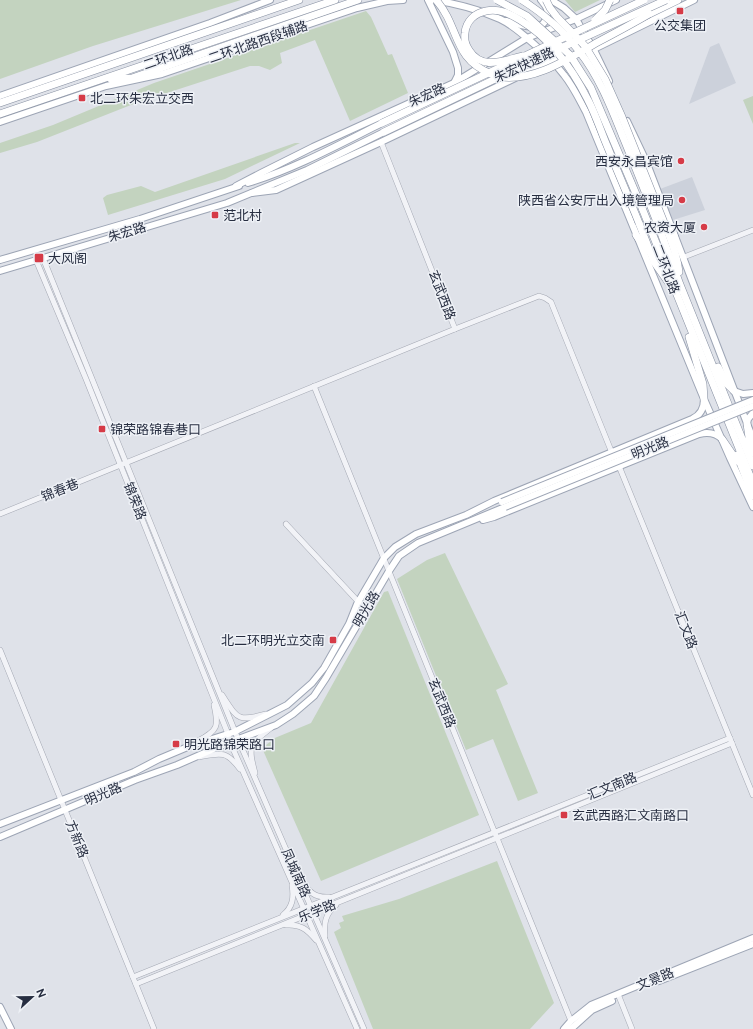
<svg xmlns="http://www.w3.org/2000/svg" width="753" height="1029" viewBox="0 0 753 1029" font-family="Raleway,'Noto Sans SC',sans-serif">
<rect width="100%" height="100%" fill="#dfe2e9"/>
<g fill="#ccd1db">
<path d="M 719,43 L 736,83 L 689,104 L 710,47 Z"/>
<path d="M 692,177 L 705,210 L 673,220 L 660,189 Z"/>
</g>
<g fill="#c3d3bf">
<path d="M 0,0 L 241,0 L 93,46 L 0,79 Z"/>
<path d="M 565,0 L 600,0 L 575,12 Z"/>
<path d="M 366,11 L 371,17 L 388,55 L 392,54 L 408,93 L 350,121 L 315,40 L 280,53 L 282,63 L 270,70 L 259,66 L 250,66 L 136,103 L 37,142 L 0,153 L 0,143 L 53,125 L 154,83 Z"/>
<path d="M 753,96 L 753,124 L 743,100 Z"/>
<path d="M 295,143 L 300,143 L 225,179 L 108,215 L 103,198 L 107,195 L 141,186 L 155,192 Z"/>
<path d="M 445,553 L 508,684 L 496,690 L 538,793 L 518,801 L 493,739 L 466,750 L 397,579 L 427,560 Z"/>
<path d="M 388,591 L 479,815 L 321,881 L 262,748 L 270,742 L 270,740 L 311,723 L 384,592 Z"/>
<path d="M 497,861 L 554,1003 L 530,1029 L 373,1029 L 334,932 L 341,928 L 339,923 L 344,921 L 342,916 L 399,899 Z"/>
</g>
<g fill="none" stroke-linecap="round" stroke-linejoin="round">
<defs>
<g id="minor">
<path d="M 684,257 L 753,230"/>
<path d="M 43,258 L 238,739 L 364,1029"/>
<path d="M 36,260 L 86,379 L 228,734 L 230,742 L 357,1029"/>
<path d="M 455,329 L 539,296 L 545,298 L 551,302 L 612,453"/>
<path d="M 314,386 L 571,1021"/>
<path d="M 619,466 L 753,795"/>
<path d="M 0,514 L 455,329 L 381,142"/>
<path d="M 286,524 L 366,610"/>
<path d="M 0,650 L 154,1029"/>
<path d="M 222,695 C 238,719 237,722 266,714"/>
<path d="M 198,741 C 218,730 219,727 214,705"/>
<path d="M 199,757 C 220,753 226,750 240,769"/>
<path d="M 255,773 C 248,746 249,745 271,728"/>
<path d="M 301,879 C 309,891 313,898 329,897"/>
<path d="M 283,915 C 293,907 294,897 292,885"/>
<path d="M 286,925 C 300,924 307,929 316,940"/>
<path d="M 325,936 C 324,923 325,914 336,905"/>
<path d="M 133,977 L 730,738"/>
<path d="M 136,984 L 732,743"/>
<path d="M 618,994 L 632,1029"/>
</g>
<g id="major">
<path d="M 428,0 L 453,52 L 458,68 L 458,75 L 454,83"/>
<path d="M 432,0 C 454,3 480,10 500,19 C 517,27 552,59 564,75 C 573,86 579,99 586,112 L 704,399 L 730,458 L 753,507"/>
<path d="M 551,0 L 564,8 L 576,19 L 594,50 L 609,81"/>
<path d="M 506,21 C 518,23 543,36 547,16 C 549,9 545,5 541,0"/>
<path d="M 592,50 L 694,0"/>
<path d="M 0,96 L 210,23 L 270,0"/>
<path d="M 627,121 L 646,161 L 753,439"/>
<path d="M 0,122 L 106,86 L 162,74 L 357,8 L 387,1 L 403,0"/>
<path d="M 248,183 C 294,169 338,145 382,123"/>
<path d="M 236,186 L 261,173 L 313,147 L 454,83 L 527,38 L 576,19 L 616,0"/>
<path d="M 252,193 L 276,190 L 381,142 L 551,61 L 565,57"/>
<path d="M 0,260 L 140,219 L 239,186"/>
<path d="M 0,271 L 227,203 L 307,170 L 384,132"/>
<path d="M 734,391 L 743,394 L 753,393"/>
<path d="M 747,424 L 748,419 L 753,413"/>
<path d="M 483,520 L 494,517 L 699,434 C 707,432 715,432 722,439"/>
<path d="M 0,824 L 134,772 L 159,759 L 190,746 L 234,732 L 287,705 L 312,683 L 324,668 L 349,624 L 357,604 L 384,558 L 395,547 L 416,534 L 466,515 L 494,501 L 692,419 C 701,415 704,408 704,399"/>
<path d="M 0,837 L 135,780 L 177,765 L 225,744 L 276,725 L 293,714 L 314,696 L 326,678 L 389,571 L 399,556 L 418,543 L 505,507"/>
<path d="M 659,981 L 753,944"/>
<path d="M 0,1007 L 11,1029"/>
<path d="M 564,1029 L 571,1021 L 591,1005 L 753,938"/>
<path d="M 571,1029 L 592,1010 L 612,1001"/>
</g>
<g id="highway">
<path d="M 649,14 L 678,0"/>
<path d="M 111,79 L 132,78 L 358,0"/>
<path d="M 0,103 L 299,0"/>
<path d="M 0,114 L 335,0"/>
<path d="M 642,208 L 753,483"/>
<path d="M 657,222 L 679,282 L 753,466"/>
<path d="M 639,223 L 654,262 L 668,282"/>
<path d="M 665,225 C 671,240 677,255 679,272"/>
<path d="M 671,226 L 675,238"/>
<path d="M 636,235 L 647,251"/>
<path d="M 689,337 L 703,384 L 704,399"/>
<path d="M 718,367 L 727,384 L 734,391"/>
<path d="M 747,424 L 750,444"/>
<path d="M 722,439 L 737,461"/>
<path d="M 748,440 L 753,453"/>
<path d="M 737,455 L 753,496"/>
</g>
</defs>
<use href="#minor" stroke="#a4a8b3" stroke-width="6"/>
<use href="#major" stroke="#9da5b5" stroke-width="8"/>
<use href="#highway" stroke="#858ea0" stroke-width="8"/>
<use href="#minor" stroke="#f2f3f7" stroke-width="5"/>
<use href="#major" stroke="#fff" stroke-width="6"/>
<use href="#highway" stroke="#fff" stroke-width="7"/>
<defs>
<g id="major-bridge">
<path d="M 502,502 L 753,400"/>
<path d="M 505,507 L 753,406"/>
</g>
<g id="highway-bridge">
<path d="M 436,0 C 460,27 452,58 491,74"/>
<path d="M 497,0 L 527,16 L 570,55 L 591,88 L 642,208"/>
<path d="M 522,0 C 544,14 563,30 579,51 C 599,76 611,107 623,137 C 635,166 646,194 657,222"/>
<path d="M 546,0 L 550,8 L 557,17 L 585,46 L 605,79 L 622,117 L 665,225"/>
<path d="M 595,20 L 605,10 L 610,0"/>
<path d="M 523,56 C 504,60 482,71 469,50 C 465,44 464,39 465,33 C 466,21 475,13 486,11 C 499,8 510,14 520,20 C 550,38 573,70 588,100 C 596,115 601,132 608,148 C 618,173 629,198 639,223"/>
<path d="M 501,77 C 536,81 569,58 598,42 C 615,33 632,24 649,14"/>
<path d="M 382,123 L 644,0"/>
<path d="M 384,132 L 539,58 L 666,0"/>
</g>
</defs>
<use href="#major-bridge" stroke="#9da5b5" stroke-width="8" stroke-linecap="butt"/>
<use href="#highway-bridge" stroke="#858ea0" stroke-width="8" stroke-linecap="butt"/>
<use href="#major-bridge" stroke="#fff" stroke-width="6"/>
<use href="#highway-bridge" stroke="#fff" stroke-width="7"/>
</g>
<g fill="#d63b47" stroke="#eef1f6" stroke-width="1.5">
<rect x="676" y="7" width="8" height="8" rx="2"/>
<rect x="78" y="94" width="8" height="8" rx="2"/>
<circle cx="681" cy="161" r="4"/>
<circle cx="682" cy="200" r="4"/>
<rect x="211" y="211" width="8" height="8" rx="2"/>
<circle cx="704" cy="227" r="4"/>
<rect x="34" y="253" width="10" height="10" rx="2"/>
<rect x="98" y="425" width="8" height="8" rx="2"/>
<rect x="329" y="636" width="8" height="8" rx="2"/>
<rect x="172" y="740" width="8" height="8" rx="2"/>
<rect x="560" y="811" width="8" height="8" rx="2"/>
</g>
<g text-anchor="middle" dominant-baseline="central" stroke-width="3" stroke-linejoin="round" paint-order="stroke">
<g font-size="13" fill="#272e41" stroke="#eef1f6" text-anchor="start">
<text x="680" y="25" text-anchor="middle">公交集团</text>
<text x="90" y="98">北二环朱宏立交西</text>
<text x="673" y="161" text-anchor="end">西安永昌宾馆</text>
<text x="674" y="200" text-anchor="end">陕西省公安厅出入境管理局</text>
<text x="223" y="215">范北村</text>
<text x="696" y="227" text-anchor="end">农资大厦</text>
<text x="48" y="258">大风阁</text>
<text x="110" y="429">锦荣路锦春巷口</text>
<text x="325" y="640" text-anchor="end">北二环明光立交南</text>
<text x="184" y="744">明光路锦荣路口</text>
<text x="572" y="815">玄武西路汇文南路口</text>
</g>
<g font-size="13" fill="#272e41" stroke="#eef1f6">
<text transform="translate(258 42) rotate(-19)">二环北路西段辅路</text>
<text transform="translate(168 57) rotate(-19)">二环北路</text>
<text transform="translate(524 65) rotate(-25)">朱宏快速路</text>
<text transform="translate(427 95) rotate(-24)">朱宏路</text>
<text transform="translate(127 232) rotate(-17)">朱宏路</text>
<text transform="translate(666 269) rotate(69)">二环北路</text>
<text transform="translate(442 295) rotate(69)">玄武西路</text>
<text transform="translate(650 448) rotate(-22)">明光路</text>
<text transform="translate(60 490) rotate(-22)">锦春巷</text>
<text transform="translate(135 501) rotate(68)">锦荣路</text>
<text transform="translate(366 609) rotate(-60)">明光路</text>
<text transform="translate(686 630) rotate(68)">汇文路</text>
<text transform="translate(442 703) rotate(68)">玄武西路</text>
<text transform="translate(612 786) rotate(-22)">汇文南路</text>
<text transform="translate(103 794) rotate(-23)">明光路</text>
<text transform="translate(77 839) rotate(68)">方新路</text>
<text transform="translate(296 873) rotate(66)">凤城南路</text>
<text transform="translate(317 911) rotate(-22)">乐学路</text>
<text transform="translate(655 979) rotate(-22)">文景路</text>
</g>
</g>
<g transform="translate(32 997) rotate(68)" stroke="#eef1f6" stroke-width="3" paint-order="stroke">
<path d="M0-3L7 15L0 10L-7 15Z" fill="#272e41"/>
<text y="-6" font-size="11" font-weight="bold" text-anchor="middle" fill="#272e41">N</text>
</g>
</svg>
